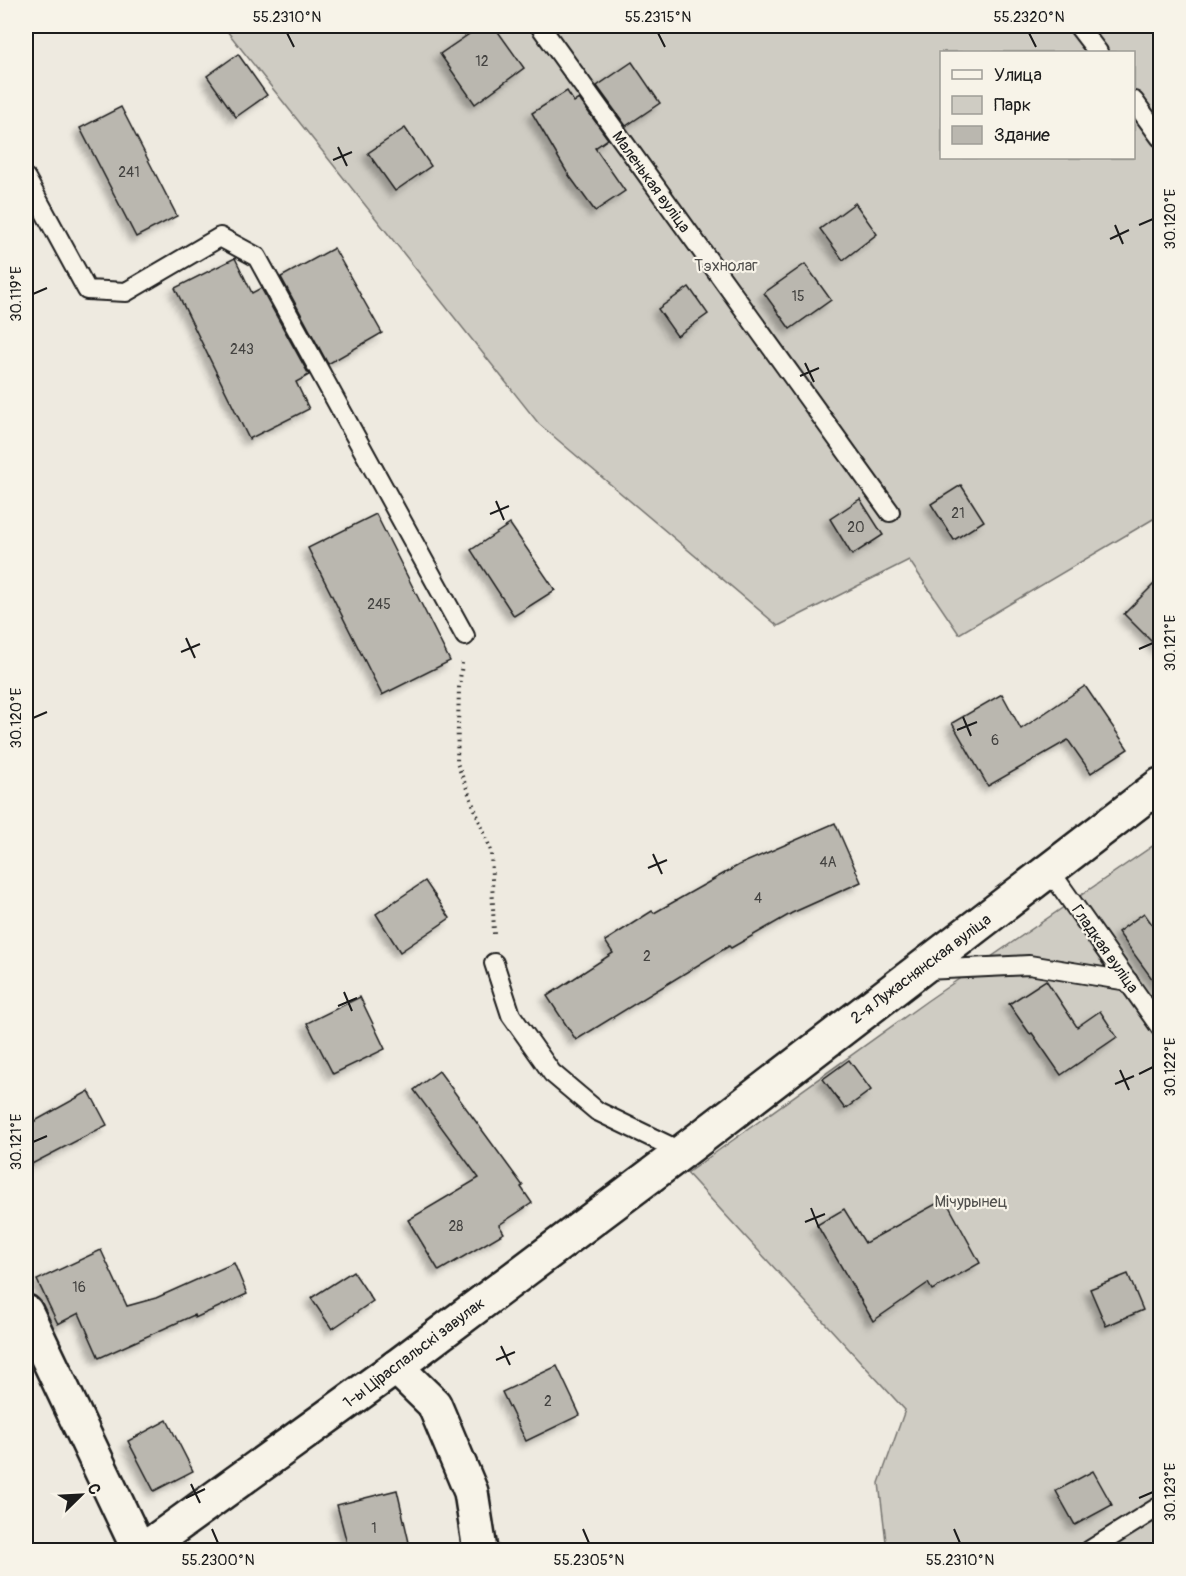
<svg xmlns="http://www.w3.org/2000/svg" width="1186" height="1576" viewBox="0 0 1186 1576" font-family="Pangolin,sans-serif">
<defs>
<filter id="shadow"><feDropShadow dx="-5.5" dy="5.5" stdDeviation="3" flood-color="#0004"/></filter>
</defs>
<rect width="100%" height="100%" fill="#eeeae0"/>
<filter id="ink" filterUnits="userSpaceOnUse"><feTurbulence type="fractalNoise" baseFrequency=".0167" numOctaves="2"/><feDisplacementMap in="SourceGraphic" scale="12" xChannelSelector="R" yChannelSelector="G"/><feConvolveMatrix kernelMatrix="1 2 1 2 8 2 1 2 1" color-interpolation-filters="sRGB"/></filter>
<g filter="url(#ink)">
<g fill="#cfccc3" stroke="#767470" stroke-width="1.5" fill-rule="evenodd">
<path d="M 223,26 L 1160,26 L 1160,515 L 959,634 L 909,560 L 778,626 L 539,424 ZM 942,52 L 1134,52 L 1134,158 L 942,158 Z"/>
<path d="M 1160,841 L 1160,1550 L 887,1550 L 879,1483 L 905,1410 L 687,1173 L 927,1001 Z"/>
</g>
<g fill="#bab7af" stroke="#1c1c1c" stroke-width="1.5" filter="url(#shadow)">
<path d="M 481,26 L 494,26 L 524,68 L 475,104 L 440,54 Z"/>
<path d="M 238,54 L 267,95 L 236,117 L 207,76 Z"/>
<path d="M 632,62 L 660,103 L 626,126 L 597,86 Z"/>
<path d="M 567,91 L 574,102 L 579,99 L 608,139 L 595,148 L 625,191 L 595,211 L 568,174 L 532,113 Z"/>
<path d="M 121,107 L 177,216 L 136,237 L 80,128 Z"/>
<path d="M 405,128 L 431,166 L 395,191 L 368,153 Z"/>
<path d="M 855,203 L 877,234 L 843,260 L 820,229 Z"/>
<path d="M 334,248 L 382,333 L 328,364 L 281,277 Z"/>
<path d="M 235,258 L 252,293 L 261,288 L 309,375 L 296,382 L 309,409 L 249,439 L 175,288 Z"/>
<path d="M 805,264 L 831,300 L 790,329 L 764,293 Z"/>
<path d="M 689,287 L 708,314 L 677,336 L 658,309 Z"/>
<path d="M 961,485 L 984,521 L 954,540 L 931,504 Z"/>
<path d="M 860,499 L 883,535 L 852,555 L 830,519 Z"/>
<path d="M 376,514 L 450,661 L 382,695 L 308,548 Z"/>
<path d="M 510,524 L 555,590 L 514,616 L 471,550 Z"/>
<path d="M 1161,577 L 1161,651 L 1124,614 Z"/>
<path d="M 1085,686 L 1128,749 L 1091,773 L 1068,740 L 988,786 L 952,723 L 1002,694 L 1021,729 Z"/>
<path d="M 835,823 L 861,882 L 792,913 L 731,948 L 729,946 L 576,1040 L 547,996 L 613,953 L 605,941 L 652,911 L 654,913 L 739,865 Z"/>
<path d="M 425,881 L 450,918 L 400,952 L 376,914 Z"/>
<path d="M 1144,913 L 1161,937 L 1161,991 L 1118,932 Z"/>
<path d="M 1046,980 L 1077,1027 L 1100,1011 L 1117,1037 L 1061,1075 L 1032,1033 L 1030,1034 L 1009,1004 Z"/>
<path d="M 360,997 L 385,1049 L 333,1074 L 307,1023 Z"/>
<path d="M 849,1060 L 871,1090 L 845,1109 L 823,1079 Z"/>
<path d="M 439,1071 L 523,1186 L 521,1187 L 532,1203 L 499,1225 L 504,1233 L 439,1271 L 408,1220 L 479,1178 L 414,1090 Z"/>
<path d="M 89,1091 L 107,1125 L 26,1167 L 26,1126 Z"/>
<path d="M 945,1199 L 980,1263 L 932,1290 L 928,1283 L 873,1321 L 817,1225 L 844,1209 L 865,1243 Z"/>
<path d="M 101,1250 L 127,1306 L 156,1298 L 234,1263 L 247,1294 L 195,1318 L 194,1315 L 99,1358 L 79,1313 L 58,1324 L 37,1280 Z"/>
<path d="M 353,1271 L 373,1301 L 332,1329 L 311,1298 Z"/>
<path d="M 1128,1274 L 1143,1310 L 1106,1326 L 1090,1289 Z"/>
<path d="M 557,1366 L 580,1415 L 526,1441 L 502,1392 Z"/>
<path d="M 167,1420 L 193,1471 L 154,1491 L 128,1441 Z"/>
<path d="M 1093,1471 L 1112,1505 L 1075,1525 L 1056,1491 Z"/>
<path d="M 397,1490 L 411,1551 L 349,1551 L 337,1505 Z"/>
</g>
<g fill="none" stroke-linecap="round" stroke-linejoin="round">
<defs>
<g id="service">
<path d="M 540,26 L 890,512"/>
<path d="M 1078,26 L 1098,52"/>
<path d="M 1134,101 L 1160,137"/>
<path d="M 26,178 L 87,290 L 126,292 L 220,237 L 257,257 L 465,636"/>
<path d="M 1050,871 L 1160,1027"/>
<path d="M 494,963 L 511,1015 L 552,1073 L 597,1111 L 682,1152"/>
<path d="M 925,970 L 1029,965 L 1128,981"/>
<path d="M 1090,1550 L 1160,1506"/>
</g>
<g id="minor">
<path d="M 26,1312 L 139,1550"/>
<path d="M 396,1367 L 434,1404 L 471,1492 L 480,1550"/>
<path d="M 143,1550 L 396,1367 L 682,1152 L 1160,785"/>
</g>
</defs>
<use href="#service" stroke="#1c1c1c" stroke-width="22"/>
<use href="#minor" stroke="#1c1c1c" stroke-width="38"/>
<path stroke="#1c1c1c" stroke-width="4" stroke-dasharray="1.5 4.5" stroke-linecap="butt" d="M 462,663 L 459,688 L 457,763 L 491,851 L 494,934"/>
<use href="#service" stroke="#f7f3e8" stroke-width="18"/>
<use href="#minor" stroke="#f7f3e8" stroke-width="33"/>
</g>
</g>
<path fill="none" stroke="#1c1c1c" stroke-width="2" d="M 287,33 L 294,47M 658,33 L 665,47M 1029,33 L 1036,47M 338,147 L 347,166M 333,160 L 352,152M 1115,225 L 1123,244M 1139,225 L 1153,219M 1110,239 L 1129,230M 33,294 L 47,288M 805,363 L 814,382M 800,376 L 819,368M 496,501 L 504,520M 490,514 L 509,506M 186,638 L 195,658M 1139,649 L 1153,643M 181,652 L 200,644M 963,717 L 971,736M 33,718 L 47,712M 957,730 L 977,722M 653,854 L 662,874M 648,868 L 667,860M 344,992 L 352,1011M 338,1006 L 357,998M 1120,1070 L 1129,1090M 1139,1074 L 1153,1067M 1115,1084 L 1134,1076M 33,1142 L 47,1136M 811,1208 L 819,1228M 805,1222 L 825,1214M 501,1346 L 510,1365M 496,1360 L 515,1352M 191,1484 L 200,1503M 186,1498 L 205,1489M 1139,1498 L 1153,1492M 212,1529 L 218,1543M 583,1529 L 589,1543M 954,1529 L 960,1543"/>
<g text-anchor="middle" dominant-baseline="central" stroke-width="4.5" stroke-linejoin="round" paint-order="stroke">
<g font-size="14" fill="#444341">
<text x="482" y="61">12</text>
<text x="129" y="172">241</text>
<text x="798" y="296">15</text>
<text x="242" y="349">243</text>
<text x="958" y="513">21</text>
<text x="856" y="527">20</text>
<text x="379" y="604">245</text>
<text x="995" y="740">6</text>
<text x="828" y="862">4А</text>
<text x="758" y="898">4</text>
<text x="647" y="956">2</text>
<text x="456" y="1226">28</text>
<text x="79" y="1287">16</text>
<text x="548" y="1401">2</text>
<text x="374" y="1528">1</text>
</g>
<g font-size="16" fill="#1c1c1c" stroke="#f7f3e8">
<text transform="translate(651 182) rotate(54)">Маленькая вуліца</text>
<text transform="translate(1105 949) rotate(55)">Гладкая вуліца</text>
<text transform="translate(921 969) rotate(-37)">2-я Лужаснянская вуліца</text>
<text transform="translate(414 1353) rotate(-37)">1-ы Ціраспальскі завулак</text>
</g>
<g font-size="16" fill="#52514e" stroke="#f7f3e8">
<text x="726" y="266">Тэхнолаг</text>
<text x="971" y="1202">Мічурынец</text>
</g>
</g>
<rect width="1186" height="1576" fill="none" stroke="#f7f3e8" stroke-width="66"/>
<rect x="940" y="51" width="195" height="108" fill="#f7f3e8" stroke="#9f9d96" stroke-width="1.5"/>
<rect x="952" y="70" width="30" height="9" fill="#f7f3e8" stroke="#9f9d96" stroke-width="1.5"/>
<text x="994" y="81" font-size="18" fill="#1c1c1c">Улица</text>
<rect x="952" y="96" width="30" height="18" fill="#cfccc3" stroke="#9f9d96" stroke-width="1.5"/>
<text x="994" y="111" font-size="18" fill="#1c1c1c">Парк</text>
<rect x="952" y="126" width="30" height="18" fill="#bab7af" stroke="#9f9d96" stroke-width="1.5"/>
<text x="994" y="141" font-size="18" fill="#1c1c1c">Здание</text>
<g transform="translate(81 1495) rotate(66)" stroke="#f7f3e8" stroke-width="4.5" paint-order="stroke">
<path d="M0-4.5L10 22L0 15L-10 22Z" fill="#1c1c1c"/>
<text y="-9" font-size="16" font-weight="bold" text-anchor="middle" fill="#1c1c1c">С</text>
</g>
<rect x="33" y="33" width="1120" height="1510" fill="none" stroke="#1c1c1c" stroke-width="2"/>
<g font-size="15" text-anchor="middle" fill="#1c1c1c">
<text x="287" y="22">55.2310°N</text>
<text x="658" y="22">55.2315°N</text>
<text x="1029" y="22">55.2320°N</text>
<text transform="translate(1170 219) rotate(-90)" y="5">30.120°E</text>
<text transform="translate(16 294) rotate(-90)" y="5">30.119°E</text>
<text transform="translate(1170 643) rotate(-90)" y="5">30.121°E</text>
<text transform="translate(16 718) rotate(-90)" y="5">30.120°E</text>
<text transform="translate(1170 1067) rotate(-90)" y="5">30.122°E</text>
<text transform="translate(16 1142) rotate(-90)" y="5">30.121°E</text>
<text transform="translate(1170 1492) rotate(-90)" y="5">30.123°E</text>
<text x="218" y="1565">55.2300°N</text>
<text x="589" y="1565">55.2305°N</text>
<text x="960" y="1565">55.2310°N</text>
</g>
</svg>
